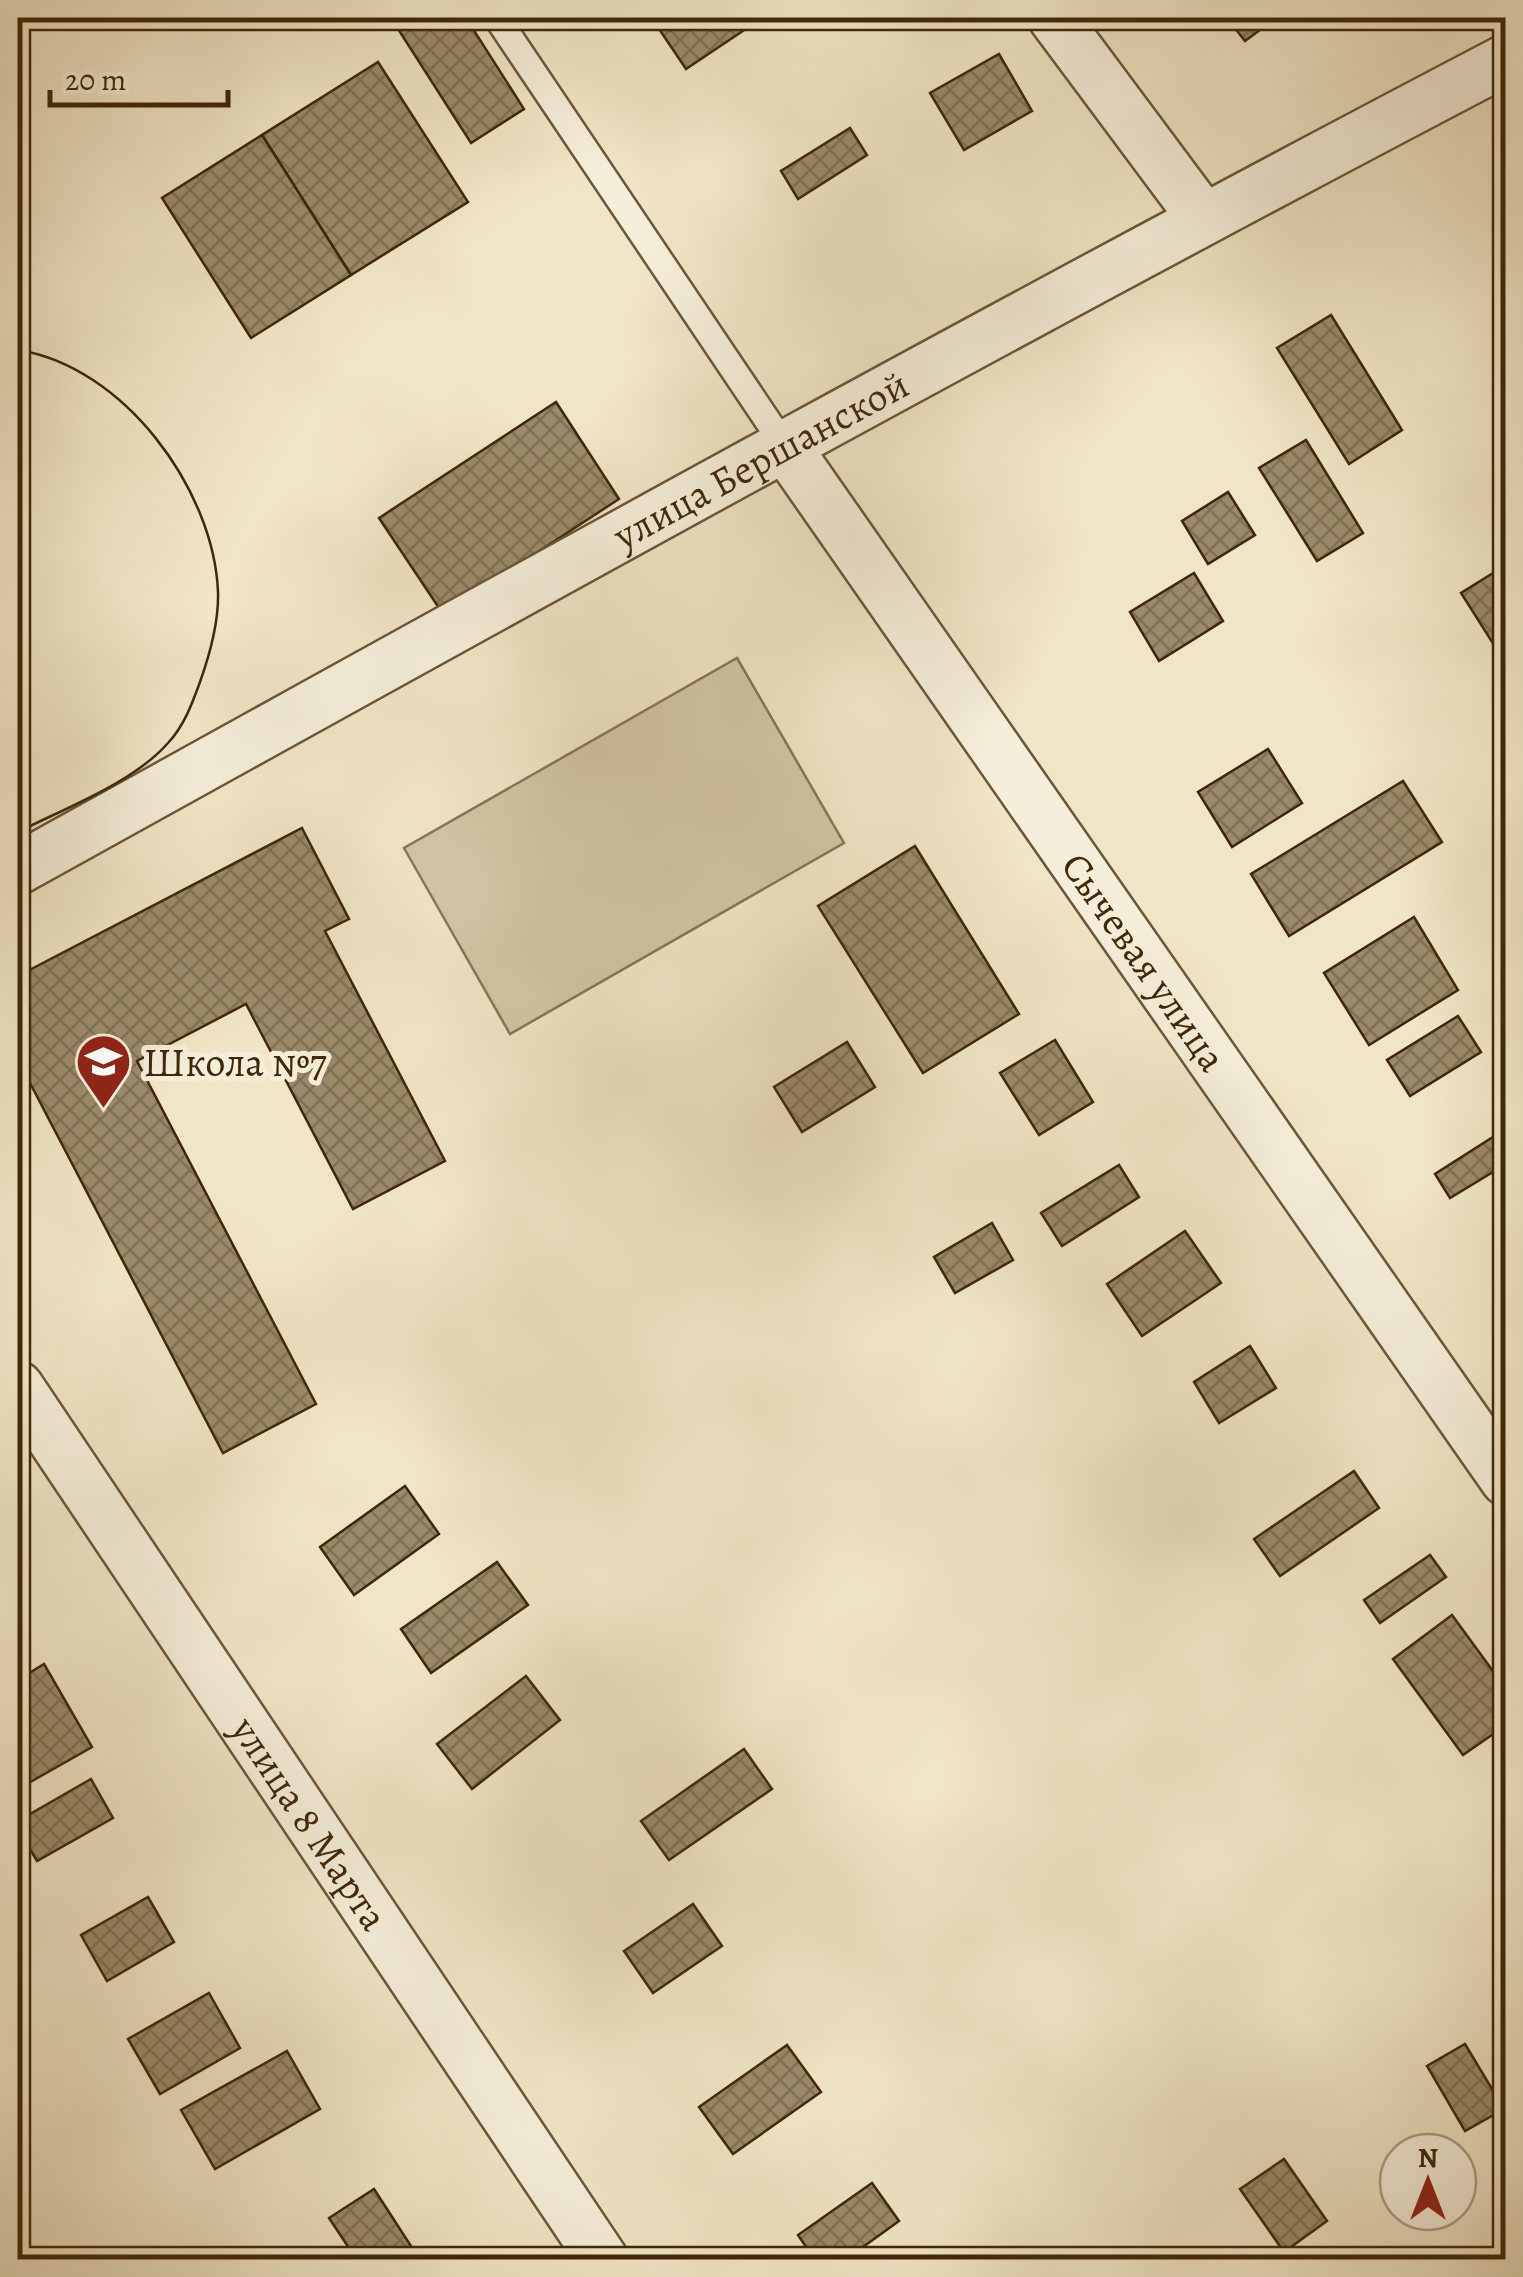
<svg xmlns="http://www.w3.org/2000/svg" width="1523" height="2277" viewBox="0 0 1523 2277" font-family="Alegreya,serif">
<defs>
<pattern id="building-cross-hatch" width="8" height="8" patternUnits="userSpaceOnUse" patternTransform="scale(2.5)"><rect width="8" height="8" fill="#9b8a6a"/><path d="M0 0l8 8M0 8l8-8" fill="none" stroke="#807155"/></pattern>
</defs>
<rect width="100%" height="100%" fill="#f0e5c6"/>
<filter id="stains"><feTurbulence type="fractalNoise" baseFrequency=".002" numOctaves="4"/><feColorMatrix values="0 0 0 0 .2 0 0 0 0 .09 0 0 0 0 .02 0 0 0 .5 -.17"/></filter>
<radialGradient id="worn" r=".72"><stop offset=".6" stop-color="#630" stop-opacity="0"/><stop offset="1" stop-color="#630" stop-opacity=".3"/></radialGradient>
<path fill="#d2c5a6" stroke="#887656" stroke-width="2.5" d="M 737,658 L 844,843 L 510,1034 L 404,848 Z"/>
<g fill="url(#building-cross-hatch)" stroke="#3f2707" stroke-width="2.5">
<path d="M 391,18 L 466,18 L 524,109 L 471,143 Z"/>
<path d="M 657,18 L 762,18 L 686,69 L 653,20 Z"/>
<path d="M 1227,18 L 1263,18 L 1268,24 L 1245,41 Z"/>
<path d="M 999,54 L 1032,111 L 964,150 L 930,93 Z"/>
<path d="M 378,62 L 468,202 L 351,275 L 262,135 Z"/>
<path d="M 850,128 L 867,155 L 798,199 L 781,171 Z"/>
<path d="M 262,135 L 351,275 L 251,338 L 162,198 Z"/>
<path d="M 1331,315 L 1402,430 L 1349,464 L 1277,348 Z"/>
<path d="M 556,402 L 619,499 L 443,614 L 379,518 Z"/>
<path d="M 1306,440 L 1363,533 L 1317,561 L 1259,468 Z"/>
<path d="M 1228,492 L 1255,535 L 1208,564 L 1182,521 Z"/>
<path d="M 1506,565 L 1506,664 L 1461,593 Z"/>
<path d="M 1194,573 L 1223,621 L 1159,661 L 1130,612 Z"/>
<path d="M 1268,749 L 1302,803 L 1232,847 L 1198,792 Z"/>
<path d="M 1403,781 L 1442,842 L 1289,936 L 1251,874 Z"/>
<path d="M 302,828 L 349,919 L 325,931 L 445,1161 L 353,1209 L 246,1004 L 137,1061 L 316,1404 L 223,1453 L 18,1060 L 18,976 Z"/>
<path d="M 915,846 L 1019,1014 L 923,1073 L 818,906 Z"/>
<path d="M 1414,917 L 1458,990 L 1369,1045 L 1324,973 Z"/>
<path d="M 1458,1016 L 1481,1052 L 1410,1096 L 1387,1060 Z"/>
<path d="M 1055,1040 L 1093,1102 L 1039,1135 L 1000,1073 Z"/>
<path d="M 847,1042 L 875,1087 L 802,1132 L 774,1087 Z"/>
<path d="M 1504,1130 L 1506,1164 L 1450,1198 L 1435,1174 Z"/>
<path d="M 1119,1165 L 1139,1197 L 1062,1246 L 1041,1213 Z"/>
<path d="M 992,1223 L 1013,1260 L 955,1293 L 934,1257 Z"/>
<path d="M 1185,1231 L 1221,1283 L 1142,1336 L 1107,1284 Z"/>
<path d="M 1250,1346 L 1276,1388 L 1219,1423 L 1194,1382 Z"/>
<path d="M 1354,1471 L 1379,1508 L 1280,1576 L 1254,1539 Z"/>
<path d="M 405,1486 L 439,1534 L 354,1595 L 320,1547 Z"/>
<path d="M 1430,1555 L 1446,1577 L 1380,1623 L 1364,1600 Z"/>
<path d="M 497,1562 L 528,1605 L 431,1673 L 401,1629 Z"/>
<path d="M 1452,1615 L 1506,1689 L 1506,1725 L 1463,1755 L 1393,1659 Z"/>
<path d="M 44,1664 L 92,1747 L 18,1789 L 18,1680 Z"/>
<path d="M 526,1676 L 560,1720 L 472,1789 L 437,1744 Z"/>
<path d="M 744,1749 L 772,1789 L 669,1860 L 641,1821 Z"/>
<path d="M 91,1779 L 113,1818 L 37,1861 L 18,1829 L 18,1821 Z"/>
<path d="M 148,1897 L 174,1942 L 107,1981 L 81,1935 Z"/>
<path d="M 693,1904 L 722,1946 L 653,1993 L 624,1951 Z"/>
<path d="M 209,1993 L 240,2048 L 160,2094 L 128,2039 Z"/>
<path d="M 1465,2044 L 1504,2109 L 1465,2131 L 1427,2066 Z"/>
<path d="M 787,2045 L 821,2092 L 733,2154 L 699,2107 Z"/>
<path d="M 287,2051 L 320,2109 L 215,2169 L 181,2110 Z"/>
<path d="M 1284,2159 L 1327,2221 L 1284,2252 L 1240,2189 Z"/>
<path d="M 872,2183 L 899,2221 L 845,2260 L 815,2260 L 798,2235 Z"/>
<path d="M 374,2189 L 420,2260 L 357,2260 L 329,2218 Z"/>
</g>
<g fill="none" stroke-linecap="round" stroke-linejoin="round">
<defs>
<path id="service" d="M 497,18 L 784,445"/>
<g id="minor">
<path d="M 1054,18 L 1203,218"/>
<path id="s1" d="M 784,445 L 1506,1480"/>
<path id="s2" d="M 18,869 C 512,595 1005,322 1506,60"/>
<path id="s3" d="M 18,1387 L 603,2260"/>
</g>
</defs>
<use href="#service" stroke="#6b5637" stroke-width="30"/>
<use href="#minor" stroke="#6b5637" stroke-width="55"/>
<use href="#service" stroke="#f5eeda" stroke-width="25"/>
<use href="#minor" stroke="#f5eeda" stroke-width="50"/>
<path stroke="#3f2707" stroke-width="2.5" d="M 18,350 C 123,366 214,489 218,592 C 219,622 210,654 200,682 C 192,704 184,726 168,743 C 133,783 65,808 18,832"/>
</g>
<defs>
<symbol id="school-pin" viewBox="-11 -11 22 30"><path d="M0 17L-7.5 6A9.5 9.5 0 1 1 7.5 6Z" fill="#8f2418" stroke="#f5eeda"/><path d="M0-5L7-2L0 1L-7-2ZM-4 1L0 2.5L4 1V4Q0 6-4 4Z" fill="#fff"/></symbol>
</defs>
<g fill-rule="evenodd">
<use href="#school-pin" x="72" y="1030" width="63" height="86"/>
</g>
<g text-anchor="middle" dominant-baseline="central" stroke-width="10" stroke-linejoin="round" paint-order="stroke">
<g font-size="40" fill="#3f2707" stroke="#f5eeda">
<text stroke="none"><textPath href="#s2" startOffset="848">улица Бершанской</textPath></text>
<text stroke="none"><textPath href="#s1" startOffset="630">Сычевая улица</textPath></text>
<text stroke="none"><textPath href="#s3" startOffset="525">улица 8 Марта</textPath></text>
</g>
<g font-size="40" fill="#3f2707" stroke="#f5eeda" text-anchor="start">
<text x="143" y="1062">Школа №7</text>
</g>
</g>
<rect width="1523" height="2277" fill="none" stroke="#f0e5c6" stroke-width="60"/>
<rect x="20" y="20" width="1483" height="2237" fill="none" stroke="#3f2707" stroke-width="5"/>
<rect x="30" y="30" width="1463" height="2217" fill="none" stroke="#3f2707" stroke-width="2.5"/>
<g transform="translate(1428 2182)"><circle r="48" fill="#f5eeda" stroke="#ac9e86" stroke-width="2.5"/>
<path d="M0-8L18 38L0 25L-18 38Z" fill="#8f2418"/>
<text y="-15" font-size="28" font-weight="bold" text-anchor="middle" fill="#3f2707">N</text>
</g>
<path d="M50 90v15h178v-15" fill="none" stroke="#3f2707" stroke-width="5"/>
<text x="65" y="90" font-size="30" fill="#3f2707" stroke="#f5eeda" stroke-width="8" paint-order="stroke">20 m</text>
<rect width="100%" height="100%" filter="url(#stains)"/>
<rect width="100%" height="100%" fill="url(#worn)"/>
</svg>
